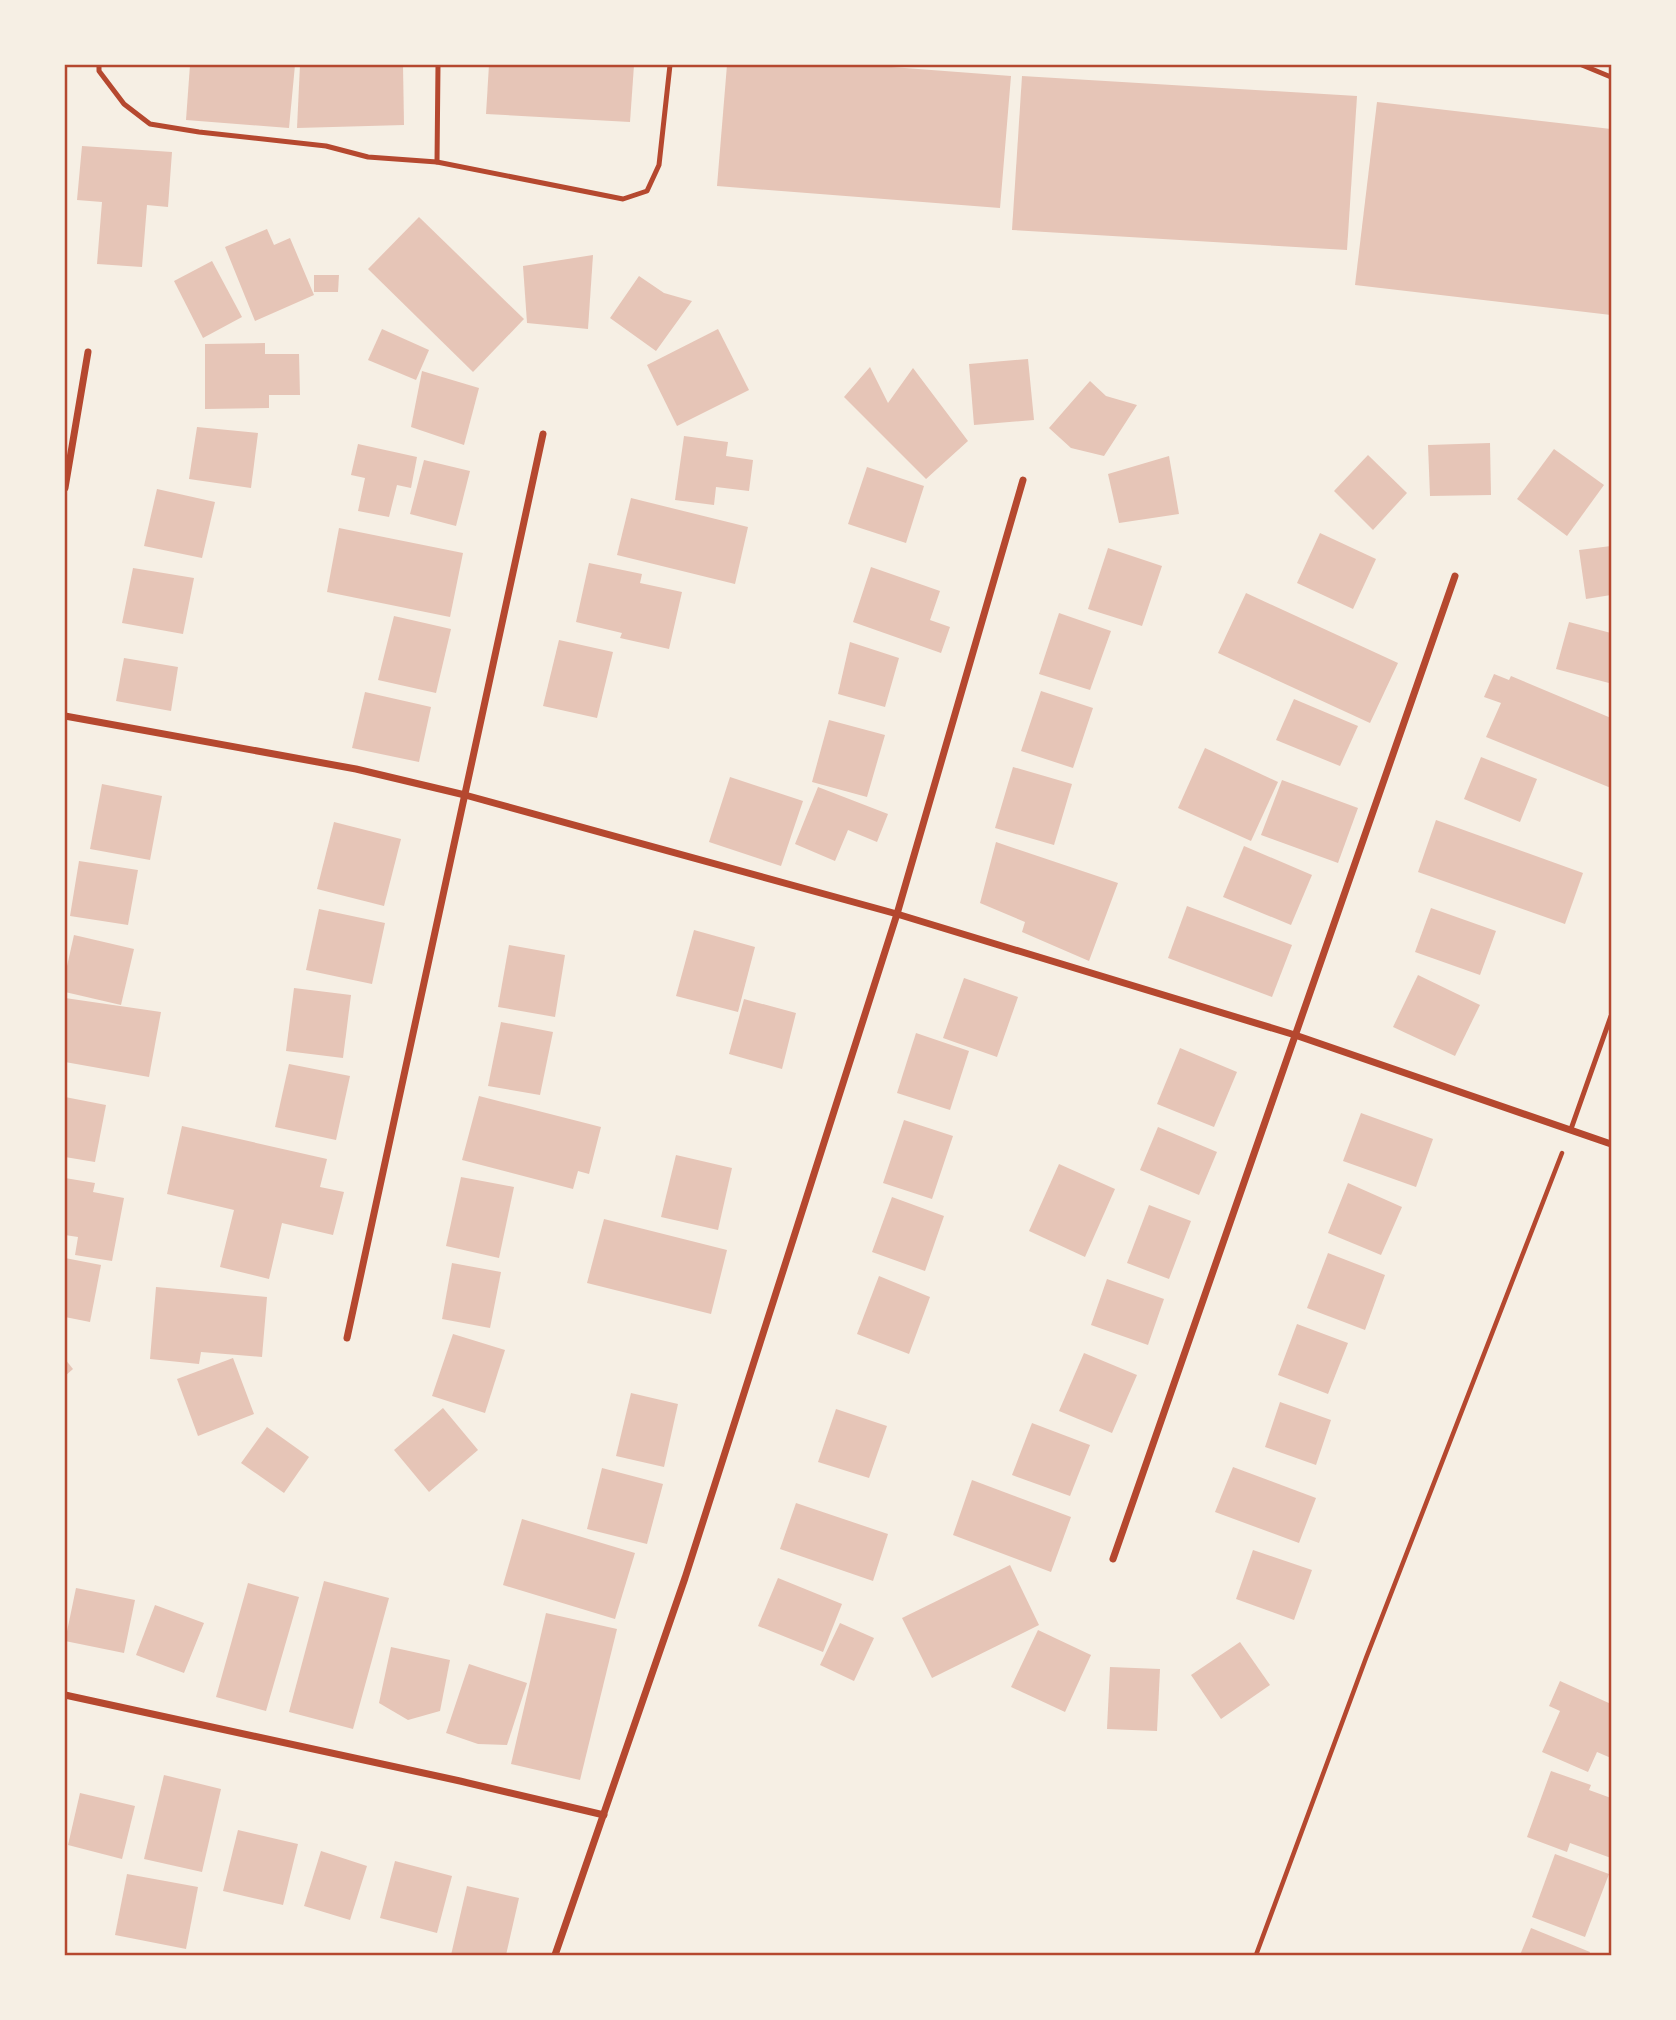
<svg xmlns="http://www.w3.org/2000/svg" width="1676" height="2020" viewBox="0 0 1676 2020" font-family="Raleway,sans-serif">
<rect width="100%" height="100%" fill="#f6efe4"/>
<g fill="#e6c5b7">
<path d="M 190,65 L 295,65 L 289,128 L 186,120 Z"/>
<path d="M 300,65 L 403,65 L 404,125 L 297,128 Z"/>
<path d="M 489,65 L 634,65 L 630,122 L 486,114 Z"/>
<path d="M 727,65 L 865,65 L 1011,76 L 1000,208 L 717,186 Z"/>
<path d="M 1022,76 L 1357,96 L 1347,250 L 1012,230 Z"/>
<path d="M 1377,102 L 1611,129 L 1611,315 L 1355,285 Z"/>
<path d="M 82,146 L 172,152 L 168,207 L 147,205 L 142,267 L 97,264 L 102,202 L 77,200 Z"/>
<path d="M 419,217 L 524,319 L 473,372 L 368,269 Z"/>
<path d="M 267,229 L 274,245 L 290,238 L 314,295 L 255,321 L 225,247 Z"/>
<path d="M 593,255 L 588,329 L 527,323 L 523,266 Z"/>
<path d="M 212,261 L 242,317 L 203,338 L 174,281 Z"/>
<path d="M 314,275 L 339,275 L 338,292 L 314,292 Z"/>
<path d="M 639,276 L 664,293 L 692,301 L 656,351 L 610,318 Z"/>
<path d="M 382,329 L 429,350 L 416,380 L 368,360 Z"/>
<path d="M 718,329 L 749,390 L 677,426 L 647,365 Z"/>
<path d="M 265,343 L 265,354 L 299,354 L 300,395 L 269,395 L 269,408 L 205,409 L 205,344 Z"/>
<path d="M 1028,359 L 1034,420 L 974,425 L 969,364 Z"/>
<path d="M 870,367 L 888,403 L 913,368 L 968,441 L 926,479 L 844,397 Z"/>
<path d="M 422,371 L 479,388 L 464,445 L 411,427 Z"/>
<path d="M 1090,381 L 1106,396 L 1137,405 L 1104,456 L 1071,448 L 1049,428 Z"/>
<path d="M 197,427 L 258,433 L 251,488 L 189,479 Z"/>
<path d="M 684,436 L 728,442 L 726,456 L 753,460 L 749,491 L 716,487 L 714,505 L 675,500 Z"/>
<path d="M 1490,443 L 1491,495 L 1430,496 L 1428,445 Z"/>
<path d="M 358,444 L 417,457 L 411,488 L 397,485 L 389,517 L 358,511 L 365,478 L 351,475 Z"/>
<path d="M 1554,449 L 1604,485 L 1567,536 L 1517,499 Z"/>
<path d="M 1368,455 L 1407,493 L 1373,530 L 1334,491 Z"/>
<path d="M 1169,456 L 1179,514 L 1119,523 L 1108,474 Z"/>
<path d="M 424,460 L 470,471 L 456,526 L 410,514 Z"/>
<path d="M 867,467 L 924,486 L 906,543 L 848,524 Z"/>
<path d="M 157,489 L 215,502 L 202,558 L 144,546 Z"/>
<path d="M 631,498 L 748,527 L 735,584 L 617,555 Z"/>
<path d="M 339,528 L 463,553 L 450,617 L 327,592 Z"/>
<path d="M 1320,533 L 1376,559 L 1353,609 L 1297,583 Z"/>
<path d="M 1611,546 L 1611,595 L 1586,599 L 1579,550 Z"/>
<path d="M 1108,548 L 1162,566 L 1142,626 L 1088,609 Z"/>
<path d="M 589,563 L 642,574 L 640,583 L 682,592 L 669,649 L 620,638 L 622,633 L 576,622 Z"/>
<path d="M 871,567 L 940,591 L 930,620 L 950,627 L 941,653 L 853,622 Z"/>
<path d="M 133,568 L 194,578 L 183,634 L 122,623 Z"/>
<path d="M 1246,593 L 1398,663 L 1370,723 L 1218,653 Z"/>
<path d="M 1059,613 L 1111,631 L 1090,690 L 1039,674 Z"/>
<path d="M 394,616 L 451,629 L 436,693 L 378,680 Z"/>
<path d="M 1569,622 L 1611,633 L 1611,673 L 1609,683 L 1556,669 Z"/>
<path d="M 559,640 L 613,652 L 597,718 L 543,706 Z"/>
<path d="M 850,642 L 899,658 L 885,707 L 838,694 Z"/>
<path d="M 124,658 L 178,667 L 171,711 L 116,701 Z"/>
<path d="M 1494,674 L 1509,680 L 1511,676 L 1611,718 L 1611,788 L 1486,737 L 1501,703 L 1484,697 Z"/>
<path d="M 1041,691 L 1093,708 L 1073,768 L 1021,751 Z"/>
<path d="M 365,692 L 431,707 L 419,762 L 352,748 Z"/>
<path d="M 1294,699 L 1358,726 L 1340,766 L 1276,740 Z"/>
<path d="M 829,720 L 885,735 L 867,797 L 812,782 Z"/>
<path d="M 1205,748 L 1278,782 L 1251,841 L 1178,808 Z"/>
<path d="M 1481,757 L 1537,779 L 1520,822 L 1464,799 Z"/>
<path d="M 1013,767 L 1072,784 L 1054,845 L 995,828 Z"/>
<path d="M 730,777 L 803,801 L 781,866 L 709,842 Z"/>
<path d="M 1282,780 L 1358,808 L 1338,863 L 1261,835 Z"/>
<path d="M 102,784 L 162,796 L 150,860 L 90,849 Z"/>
<path d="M 818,787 L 888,814 L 877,842 L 848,830 L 835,861 L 795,844 Z"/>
<path d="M 1436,820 L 1583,873 L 1565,924 L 1418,872 Z"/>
<path d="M 334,822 L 401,839 L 384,906 L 317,889 Z"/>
<path d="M 996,842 L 1118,883 L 1089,961 L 1022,932 L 1025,922 L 980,903 Z"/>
<path d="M 1244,846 L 1312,875 L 1291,925 L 1223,897 Z"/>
<path d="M 79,861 L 138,870 L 128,925 L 70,916 Z"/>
<path d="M 1187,906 L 1292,945 L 1272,997 L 1168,958 Z"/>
<path d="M 1431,908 L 1496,931 L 1480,975 L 1415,952 Z"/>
<path d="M 319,909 L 385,923 L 372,984 L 306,970 Z"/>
<path d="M 694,930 L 755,947 L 738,1012 L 676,996 Z"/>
<path d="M 74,935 L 134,949 L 121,1005 L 65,992 L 65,975 Z"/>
<path d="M 509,945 L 565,955 L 555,1017 L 498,1007 Z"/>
<path d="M 1418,975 L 1480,1005 L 1455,1056 L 1393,1027 Z"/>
<path d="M 964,978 L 1018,997 L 997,1057 L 943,1038 Z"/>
<path d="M 294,988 L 351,995 L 343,1058 L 286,1051 Z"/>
<path d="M 65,998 L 161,1012 L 149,1077 L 65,1062 Z"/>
<path d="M 744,999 L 796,1013 L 782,1069 L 729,1054 Z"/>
<path d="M 501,1022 L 553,1032 L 540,1095 L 488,1086 Z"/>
<path d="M 916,1033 L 969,1051 L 950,1110 L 897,1093 Z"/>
<path d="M 1180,1048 L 1237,1072 L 1214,1127 L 1157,1104 Z"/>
<path d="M 289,1064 L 350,1076 L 336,1140 L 275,1127 Z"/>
<path d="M 479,1096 L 601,1127 L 589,1174 L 578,1171 L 573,1189 L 462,1160 Z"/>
<path d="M 65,1097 L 106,1105 L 95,1162 L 65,1157 Z"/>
<path d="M 1361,1113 L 1433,1139 L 1416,1187 L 1343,1161 Z"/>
<path d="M 904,1120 L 953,1136 L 932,1199 L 883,1183 Z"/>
<path d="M 182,1126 L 327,1159 L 320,1187 L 344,1192 L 333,1235 L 282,1223 L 269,1279 L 220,1267 L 234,1210 L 167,1194 Z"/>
<path d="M 1158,1127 L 1217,1152 L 1199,1195 L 1140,1170 Z"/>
<path d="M 676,1155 L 732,1168 L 718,1230 L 661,1217 Z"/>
<path d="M 1059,1164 L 1115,1189 L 1085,1257 L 1029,1231 Z"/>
<path d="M 461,1177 L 514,1187 L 499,1258 L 446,1246 Z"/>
<path d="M 65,1178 L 95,1183 L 93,1192 L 124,1198 L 112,1261 L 75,1255 L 78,1237 L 65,1235 Z"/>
<path d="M 1348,1183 L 1402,1207 L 1381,1255 L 1328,1233 Z"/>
<path d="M 892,1197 L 944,1216 L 925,1271 L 872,1252 Z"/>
<path d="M 1149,1205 L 1191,1221 L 1169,1279 L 1127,1263 Z"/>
<path d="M 604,1219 L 727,1250 L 711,1314 L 587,1283 Z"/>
<path d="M 1328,1253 L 1385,1275 L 1365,1330 L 1307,1308 Z"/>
<path d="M 65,1258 L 101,1265 L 90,1322 L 65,1317 Z"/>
<path d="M 452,1263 L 501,1272 L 490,1328 L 442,1319 Z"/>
<path d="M 879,1276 L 930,1297 L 909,1354 L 857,1334 Z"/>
<path d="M 1107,1279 L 1164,1299 L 1148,1345 L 1091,1325 Z"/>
<path d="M 156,1287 L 267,1297 L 262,1357 L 201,1352 L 199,1364 L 150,1359 Z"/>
<path d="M 1297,1324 L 1348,1343 L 1328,1394 L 1278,1375 Z"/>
<path d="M 453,1334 L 505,1350 L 485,1413 L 432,1396 Z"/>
<path d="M 1084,1353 L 1137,1375 L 1112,1433 L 1059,1411 Z"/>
<path d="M 233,1358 L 254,1414 L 198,1436 L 177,1379 Z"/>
<path d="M 65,1359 L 73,1369 L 65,1376 Z"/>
<path d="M 631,1393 L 678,1404 L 664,1467 L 616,1456 Z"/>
<path d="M 1280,1402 L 1331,1420 L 1316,1465 L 1265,1447 Z"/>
<path d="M 443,1408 L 478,1450 L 429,1492 L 394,1450 Z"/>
<path d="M 836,1409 L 887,1426 L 869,1478 L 818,1462 Z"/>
<path d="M 1032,1423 L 1090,1445 L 1070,1496 L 1012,1475 Z"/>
<path d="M 267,1427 L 309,1457 L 284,1493 L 241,1463 Z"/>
<path d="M 1233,1467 L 1316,1498 L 1299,1543 L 1215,1512 Z"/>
<path d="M 602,1468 L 663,1484 L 647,1544 L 587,1529 Z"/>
<path d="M 972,1480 L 1071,1517 L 1051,1572 L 953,1535 Z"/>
<path d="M 796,1503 L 888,1534 L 873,1581 L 780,1549 Z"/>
<path d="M 522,1519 L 635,1553 L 615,1619 L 503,1585 Z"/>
<path d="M 1253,1550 L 1312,1570 L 1294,1620 L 1236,1599 Z"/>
<path d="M 1010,1565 L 1039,1625 L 932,1678 L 902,1618 Z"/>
<path d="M 778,1578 L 842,1604 L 823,1652 L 758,1626 Z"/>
<path d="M 324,1581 L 389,1598 L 353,1729 L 289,1712 Z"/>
<path d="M 248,1583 L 299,1597 L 266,1711 L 216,1697 Z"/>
<path d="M 76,1588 L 135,1600 L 124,1653 L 65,1641 Z"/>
<path d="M 155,1605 L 204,1623 L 184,1673 L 136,1655 Z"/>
<path d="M 546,1613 L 617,1629 L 580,1780 L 511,1764 Z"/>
<path d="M 840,1623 L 874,1638 L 854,1681 L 820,1665 Z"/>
<path d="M 1038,1630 L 1091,1655 L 1065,1712 L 1011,1687 Z"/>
<path d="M 1240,1642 L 1270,1685 L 1221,1719 L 1191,1675 Z"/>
<path d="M 391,1647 L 450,1660 L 440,1711 L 408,1720 L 379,1703 Z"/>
<path d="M 469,1664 L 527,1683 L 507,1745 L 478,1744 L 446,1733 Z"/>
<path d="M 1110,1667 L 1160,1669 L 1157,1731 L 1107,1729 Z"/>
<path d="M 1560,1681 L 1611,1704 L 1611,1758 L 1597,1752 L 1588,1772 L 1542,1752 L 1560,1711 L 1549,1706 Z"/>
<path d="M 1551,1771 L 1591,1785 L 1589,1790 L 1611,1798 L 1611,1858 L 1570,1843 L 1567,1852 L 1527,1837 Z"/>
<path d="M 164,1775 L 221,1789 L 202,1872 L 144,1859 Z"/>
<path d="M 80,1793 L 135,1806 L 122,1859 L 68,1845 Z"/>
<path d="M 238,1830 L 298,1844 L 283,1905 L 223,1891 Z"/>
<path d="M 321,1851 L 367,1866 L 350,1920 L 304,1906 Z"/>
<path d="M 1555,1854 L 1609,1874 L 1585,1937 L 1532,1917 Z"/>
<path d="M 395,1861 L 452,1876 L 437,1933 L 380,1918 Z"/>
<path d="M 127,1874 L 198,1887 L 186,1949 L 115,1935 Z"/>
<path d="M 467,1886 L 519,1898 L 506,1955 L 451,1955 Z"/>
<path d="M 1531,1928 L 1590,1952 L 1589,1955 L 1520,1955 Z"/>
</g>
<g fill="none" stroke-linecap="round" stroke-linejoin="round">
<path stroke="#b5482f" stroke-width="4.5" d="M 1256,1955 L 1366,1658 L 1562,1153"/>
<g stroke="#b5482f" stroke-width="5">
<path d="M 99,65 L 99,71 L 124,104 L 150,124 L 199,132 L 326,146 L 368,157 L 437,162 L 623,199 L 647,191 L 659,165 L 670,65"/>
<path d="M 1582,65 L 1611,77"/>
<path d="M 437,162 L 438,65"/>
<path d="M 1571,1129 L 1611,1016"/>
</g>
<g stroke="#b5482f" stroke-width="7">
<path d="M 65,488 L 88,352"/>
<path d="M 65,716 L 356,769 L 465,795 L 897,914 L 1295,1035 L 1611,1144"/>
<path d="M 347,1338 L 543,434"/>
<path d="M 1113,1559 L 1455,576"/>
<path d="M 65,1695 L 460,1781 L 604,1815"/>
<path d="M 555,1955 L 685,1578 L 897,914 L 1023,480"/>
</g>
</g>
<rect width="1676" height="2020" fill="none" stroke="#f6efe4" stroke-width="133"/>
<rect x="66" y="66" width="1544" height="1888" fill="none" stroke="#b5482f" stroke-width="2.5"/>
</svg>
